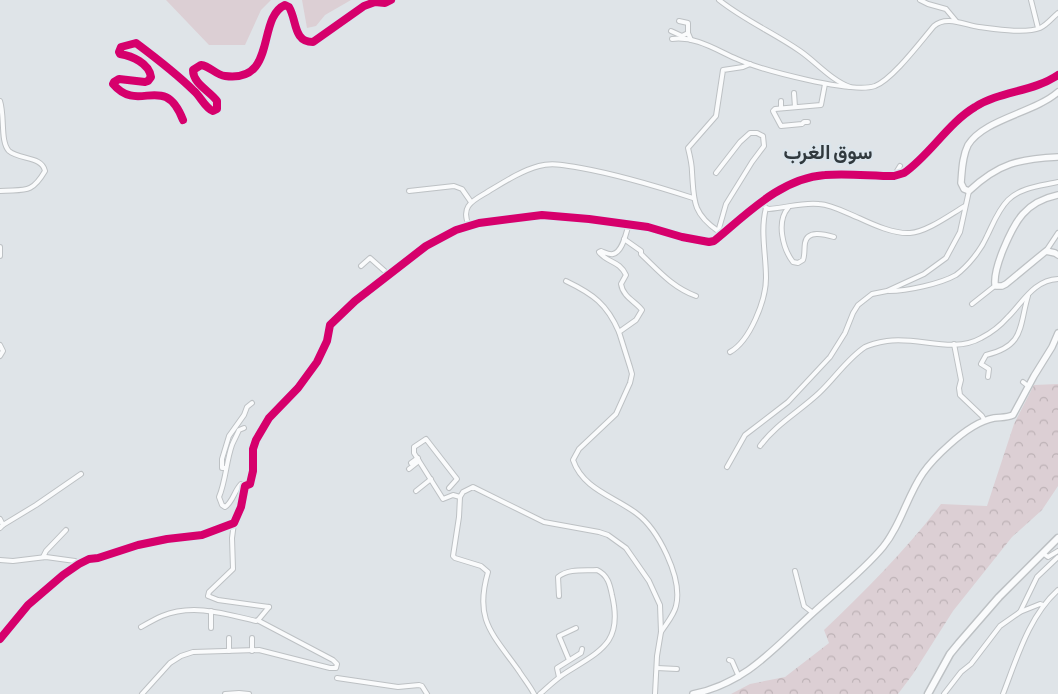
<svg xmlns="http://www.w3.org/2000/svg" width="1058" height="694" viewBox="0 0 1058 694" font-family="'Alegreya Sans',Vazirmatn,sans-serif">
<defs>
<pattern id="forest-crowns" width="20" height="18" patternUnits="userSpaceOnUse" patternTransform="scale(1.25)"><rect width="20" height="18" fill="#dccfd4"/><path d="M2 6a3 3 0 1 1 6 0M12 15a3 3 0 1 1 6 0" fill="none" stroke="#bdb2b6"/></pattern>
</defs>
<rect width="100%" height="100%" fill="#dfe4e8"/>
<g fill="#dccfd4">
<path d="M 166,0 L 271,0 L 261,10 L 245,45 L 209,45 Z"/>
<path d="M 302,0 L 351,0 L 325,15 L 316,26 L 307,28 Z"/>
</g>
<path fill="url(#forest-crowns)" d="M 1058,384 L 1058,486 L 1042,510 L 1012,537 L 953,611 L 913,674 L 898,694 L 731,694 L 750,684 L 785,677 L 829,643 L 824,630 C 866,590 906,550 941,504 L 987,506 L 1014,424 L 1034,385 Z"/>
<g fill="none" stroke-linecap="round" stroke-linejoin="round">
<defs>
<g id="street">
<path d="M 719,0 C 744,20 774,33 800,51 C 816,62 831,80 850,87"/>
<path d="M 920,0 L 928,4 L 946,9 L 956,21"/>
<path d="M 1031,0 L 1038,28"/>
<path d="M 679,21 L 688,23 L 688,33 L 691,40"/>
<path d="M 671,31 L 682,36 L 688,33"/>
<path d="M 672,39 C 696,36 716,50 737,59 C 761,70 852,94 875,86 C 893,79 921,41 934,26 C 946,15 965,25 979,27 C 995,29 1025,34 1040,28 C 1047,25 1052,18 1058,13"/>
<path d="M 794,93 L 795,107"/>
<path d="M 0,101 C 5,116 0,142 9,151 C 20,160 42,156 45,171 C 31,195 24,189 0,191"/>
<path d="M 781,101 L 781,108"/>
<path d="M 183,120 C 164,71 139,115 113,84 L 114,82 L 119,79 L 145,82 L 148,81 L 151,77 C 149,63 132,56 120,54 L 119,52 L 121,47 L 136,43 C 156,58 177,74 194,91 C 201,97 205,108 213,111 L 217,109 L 217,101 C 210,91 193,84 193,70 L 201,65 C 210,66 216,75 225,76 C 278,83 256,18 285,5 L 289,7 C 297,20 293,42 313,42 L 364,6 L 375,2 L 385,3 L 391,0"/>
<path d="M 808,122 L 804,122 L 802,124 L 781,126 L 773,111 L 775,109 L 821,105 L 825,84"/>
<path d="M 716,173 L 740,142 L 750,133 L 757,133 L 763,136 L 764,146 L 752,162 L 726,204 L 718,232"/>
<path d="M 894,176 L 900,166"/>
<path d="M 409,191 L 454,186 L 462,189 L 471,202"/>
<path d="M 762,203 L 766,208 L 769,209 C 786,208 802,202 819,204 C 833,205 846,213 859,218 C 874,225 894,234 910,233 C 927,232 951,214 965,206"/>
<path d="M 788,208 C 776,222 783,249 793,262 L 798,263 L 803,260 C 805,255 804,249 805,243 C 807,230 824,234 834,237"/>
<path d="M 629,224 C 626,232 623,252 613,254 C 609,255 604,252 601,251 L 599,252 C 607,263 619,260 626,275 L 621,284 C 623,297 635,301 642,310 L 636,320 L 619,332 L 630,367 L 632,374 L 630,383 L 616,414 L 579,449 L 573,460 C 583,489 613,496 636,513 C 658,529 683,578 676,606 C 674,615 666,624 661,632"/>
<path d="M 469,226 C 461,208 470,202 484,194 C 501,184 520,171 539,166 C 553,162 568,166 581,168 C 620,175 656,186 693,198"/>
<path d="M 718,231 C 692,213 694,200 692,172 C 692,164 690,156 688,148 L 716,116 L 723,70 L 743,67 L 750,64"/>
<path d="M 624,239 L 641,251 L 641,254 C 659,271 672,287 696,296"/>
<path d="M 0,247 L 0,256"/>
<path d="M 1046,251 L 1058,233"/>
<path d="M 361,266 L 370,258 L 388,274"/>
<path d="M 566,281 C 593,294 607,304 619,332"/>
<path d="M 889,291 C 907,291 940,284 956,275 C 968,266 981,250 987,236 C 993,224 998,210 1008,200 C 1021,187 1041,186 1058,182"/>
<path d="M 972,304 L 996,285"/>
<path d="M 954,344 L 961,380 L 959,388 L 960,395 L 982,416 L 985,421"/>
<path d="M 0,345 L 3,351 L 0,356"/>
<path d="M 730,352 C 750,341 766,300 766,278 C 766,254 760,231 766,208"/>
<path d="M 988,377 L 989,369 L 981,364 L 986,355 C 1025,346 1019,326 1028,296"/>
<path d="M 1023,382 L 1028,386"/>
<path d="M 244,428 L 239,430 C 237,435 234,440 232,445 C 226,462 226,480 219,497 L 222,505 L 225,507 C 233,502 234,491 241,484 L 245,486"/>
<path d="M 760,446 C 776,424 800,411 819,393 C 835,378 847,359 865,347 C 871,344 881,342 887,341 C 918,336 953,354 981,338 C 991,333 1001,325 1008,317 C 1023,302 1034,280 1058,279"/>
<path d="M 411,463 L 418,458"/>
<path d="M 727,467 L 745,435 L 788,402 L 830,357 L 845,333 L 853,313 L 858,305 L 872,294 L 887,291 L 924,274 L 946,258 L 960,232 L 969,191"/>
<path d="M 226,468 L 222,468 L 222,459 L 229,436 L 244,415 L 247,407 L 252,403"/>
<path d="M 409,469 L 419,461"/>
<path d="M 449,488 L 457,479 L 426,439 L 414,447 L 414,453 L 443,499 L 453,495 L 460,497"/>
<path d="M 416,491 L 431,479"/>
<path d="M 0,519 L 3,525 L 0,528"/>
<path d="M 234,523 L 232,538 L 233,569 L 209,592 L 208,596 L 218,600 L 269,607"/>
<path d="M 3,525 L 36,505 L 81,474"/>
<path d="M 1044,554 L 1048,557 L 1058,551"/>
<path d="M 43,557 L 46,551 L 66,530"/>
<path d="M 0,560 L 13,561 L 46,557 L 75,561 L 79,564"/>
<path d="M 795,571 L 804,606 L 813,613"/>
<path d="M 1020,612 L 1037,577 L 1058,557"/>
<path d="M 141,627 C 148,623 155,619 162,616 C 193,603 226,614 256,621 L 258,620"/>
<path d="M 211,628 L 211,611"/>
<path d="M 252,638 L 252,651"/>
<path d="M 0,639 L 28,605 L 63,575 L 79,564 L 89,559 L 98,558 L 138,545 L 167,539 L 202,535 L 234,523 L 241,507 L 245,486 L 250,484 L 253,471 L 253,449 L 256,440 L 269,418 L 298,388 L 317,362 L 327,341 L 330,325 L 355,301 L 426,246 L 456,230 L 479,223 L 542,215 L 589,219 L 648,227 L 682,237 L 709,242 L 714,241 C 747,214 781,178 825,175 C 847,173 871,176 894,176 L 904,173 C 930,155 948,123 975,107 C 1000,91 1033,92 1058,75"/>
<path d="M 229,651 L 229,638"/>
<path d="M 569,660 L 559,636 L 576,628"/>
<path d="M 729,660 L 732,661 L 739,677"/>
<path d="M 657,668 L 677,669"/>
<path d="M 559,677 L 557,668 L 581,653 L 582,649"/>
<path d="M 337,678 L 398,687 L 419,685 L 422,686 L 427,694"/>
<path d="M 142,694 L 170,663 L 181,656 L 193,652 L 259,650 L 330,668 L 336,668 L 337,664 L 333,660 L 259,621 L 259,619 L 269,607"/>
<path d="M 225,694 L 239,693 L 249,694"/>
<path d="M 534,694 C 530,686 524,679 519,671 C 492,633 474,620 488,572 L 481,566 L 455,558 L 453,556 L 459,517 L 460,497 L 463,492 L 473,487 L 544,522 L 599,532 L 608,535 L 626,548 L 649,581 L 660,605 L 661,632 L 657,656 L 655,694"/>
<path d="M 540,694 C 549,686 557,678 567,672 C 602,650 623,642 612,595 C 610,585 608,575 597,570 C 585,571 569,568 558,577 L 559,596"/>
<path d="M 944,694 L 961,672 L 971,664 L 1000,626 L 1020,612 L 1040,604 L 1043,605"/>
<path d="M 1003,694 C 1017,658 1029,616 1058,590"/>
</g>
<g id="secondary">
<path d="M 1058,92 C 1034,113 984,119 968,145 C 962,157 962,171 961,183 L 964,189 L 969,191 C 999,163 1019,159 1058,157"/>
<path d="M 1058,195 C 1025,202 1015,221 1003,250 C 999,260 994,273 995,284 L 996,286 L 1002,286 L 1006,284 L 1046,251 L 1055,253 L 1058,255"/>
<path d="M 693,694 C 747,683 775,647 814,612 C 837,591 863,571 883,547 C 901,525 907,496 923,473 C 930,463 940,453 949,445 C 961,434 978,421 994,418 C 1001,417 1006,418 1013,415 L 1034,376 L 1052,347 L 1058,333"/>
</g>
<path id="primary" d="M 928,694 L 950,654 L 959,643 L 999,597 L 1058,538"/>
</defs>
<use href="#street" stroke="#bdc1c4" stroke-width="6"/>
<use href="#secondary" stroke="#bdc1c4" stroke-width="8"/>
<use href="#primary" stroke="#bdc1c4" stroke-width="9"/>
<use href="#street" stroke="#fafbfc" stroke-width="4"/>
<use href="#secondary" stroke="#fafbfc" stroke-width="5.5"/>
<use href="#primary" stroke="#fafbfc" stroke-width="6"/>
<defs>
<g id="cycleway">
<path d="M 183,120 C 164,71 139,115 113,84 L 114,82 L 119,79 L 145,82 L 148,81 L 151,77 C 149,63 132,56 120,54 L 119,52 L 121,47 L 136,43 C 156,58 177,74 194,91 C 201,97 205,108 213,111 L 217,109 L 217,101 C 210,91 193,84 193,70 L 201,65 C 210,66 216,75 225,76 C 278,83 256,18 285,5 L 289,7 C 297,20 293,42 313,42 L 364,6 L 375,2 L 385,3 L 391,0"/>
<path d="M 0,639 L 28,605 L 63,575 L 79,564 L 89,559 L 98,558 L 138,545 L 167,539 L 202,535 L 234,523 L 241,507 L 245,486 L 250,484 L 253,471 L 253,449 L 256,440 L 269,418 L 298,388 L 317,362 L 327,341 L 330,325 L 355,301 L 426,246 L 456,230 L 479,223 L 542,215 L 589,219 L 648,227 L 682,237 L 709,242 L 714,241 C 747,214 781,178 825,175 C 847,173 871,176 894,176 L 904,173 C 930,155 948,123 975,107 C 1000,91 1033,92 1058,75"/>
</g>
</defs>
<use href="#cycleway" stroke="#dbe5ec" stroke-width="11"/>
<use href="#cycleway" stroke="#d6006c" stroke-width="8"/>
</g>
<g text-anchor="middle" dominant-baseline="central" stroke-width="4.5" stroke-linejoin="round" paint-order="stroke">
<g font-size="20" font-weight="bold" fill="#30393e" stroke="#dbe5ec">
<text x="828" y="153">سوق الغرب</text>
</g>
</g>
</svg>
